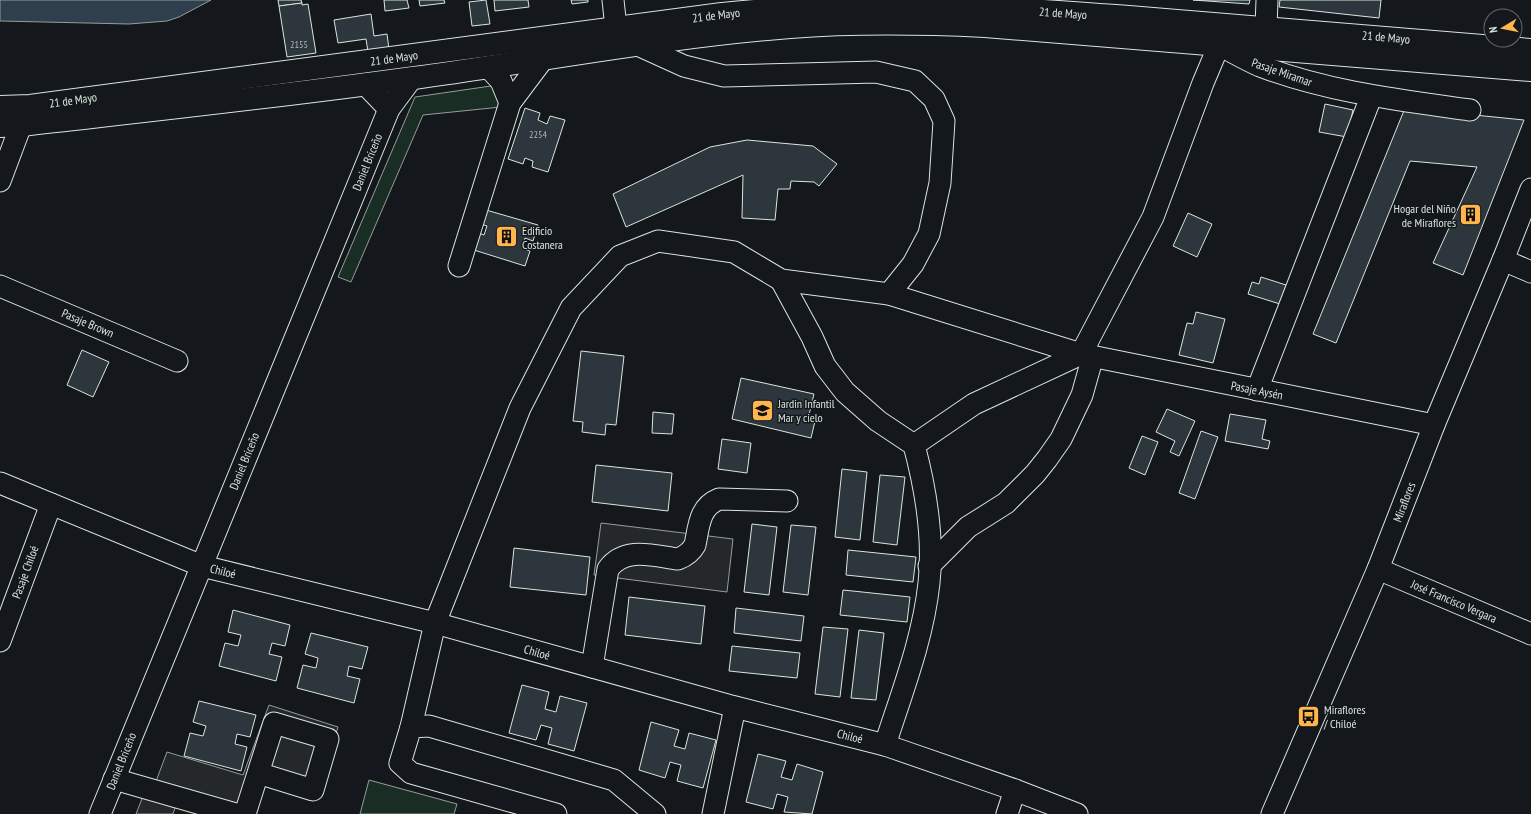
<svg xmlns="http://www.w3.org/2000/svg" width="1531" height="814" viewBox="0 0 1531 814" font-family="'PT Sans Narrow',sans-serif">
<rect width="100%" height="100%" fill="#14181c"/>
<g fill="#1a2d24" stroke="#939e99">
<path d="M 498,85 L 501,107 L 423,115 L 351,282 L 338,277 L 415,97 Z"/>
<path d="M 369,780 L 457,804 L 454,814 L 360,814 Z"/>
</g>
<g fill="#24282b" stroke="#939e99">
<path d="M 601,523 L 733,539 L 727,592 L 594,575 Z"/>
<path d="M 269,705 L 338,727 L 316,798 L 248,777 L 237,810 L 155,784 L 167,752 L 243,775 Z"/>
<path d="M 143,796 L 175,808 L 173,814 L 136,814 Z"/>
</g>
<path fill="#2f3f4d" stroke="#939e99" d="M 0,0 L 211,0 L 179,17 L 167,21 L 129,24 L 0,21 Z"/>
<g fill="#2c363c" stroke="#d8e6dc">
<path d="M 278,0 L 301,0 L 302,3 L 279,6 Z"/>
<path d="M 384,0 L 407,0 L 409,8 L 385,11 Z"/>
<path d="M 419,0 L 444,0 L 445,3 L 420,6 Z"/>
<path d="M 486,0 L 490,24 L 472,26 L 469,2 Z"/>
<path d="M 494,0 L 528,0 L 529,7 L 495,11 Z"/>
<path d="M 571,0 L 588,0 L 588,2 L 572,4 Z"/>
<path d="M 1193,0 L 1250,0 L 1249,4 Z"/>
<path d="M 1280,0 L 1381,0 L 1379,18 L 1279,7 Z"/>
<path d="M 302,3 L 302,5 L 308,4 L 316,53 L 287,57 L 279,6 Z"/>
<path d="M 371,14 L 374,36 L 387,34 L 389,49 L 368,52 L 366,39 L 338,43 L 334,20 Z"/>
<path d="M 1325,104 L 1353,110 L 1347,137 L 1319,132 Z"/>
<path d="M 525,108 L 540,113 L 538,120 L 547,124 L 550,116 L 565,120 L 548,172 L 532,167 L 533,161 L 525,158 L 523,164 L 508,159 Z"/>
<path d="M 1405,108 L 1524,120 L 1463,275 L 1433,263 L 1477,167 L 1410,161 L 1336,343 L 1313,334 Z"/>
<path d="M 747,140 L 813,146 L 837,164 L 819,186 L 814,182 L 791,181 L 790,189 L 778,189 L 775,220 L 742,218 L 743,175 L 626,227 L 613,194 L 710,147 Z"/>
<path d="M 486,210 L 538,225 L 533,241 L 525,238 L 522,248 L 530,251 L 525,266 L 474,250 L 479,233 L 484,235 L 487,226 L 481,224 Z"/>
<path d="M 1188,213 L 1212,224 L 1197,257 L 1173,246 Z"/>
<path d="M 1261,277 L 1286,285 L 1280,304 L 1248,294 L 1252,282 L 1259,284 Z"/>
<path d="M 1196,312 L 1225,319 L 1213,363 L 1179,355 L 1187,323 L 1193,324 Z"/>
<path d="M 82,350 L 109,362 L 93,397 L 67,385 Z"/>
<path d="M 581,351 L 624,356 L 616,425 L 606,424 L 605,435 L 582,432 L 583,422 L 573,421 Z"/>
<path d="M 741,378 L 814,394 L 808,419 L 815,421 L 811,438 L 732,419 Z"/>
<path d="M 1167,409 L 1195,421 L 1179,456 L 1170,452 L 1175,441 L 1156,432 Z"/>
<path d="M 653,412 L 674,414 L 672,434 L 652,433 Z"/>
<path d="M 1230,414 L 1266,420 L 1262,439 L 1270,441 L 1268,449 L 1225,441 Z"/>
<path d="M 1201,431 L 1218,437 L 1195,499 L 1179,493 Z"/>
<path d="M 1142,436 L 1158,442 L 1145,475 L 1129,468 Z"/>
<path d="M 722,439 L 751,443 L 747,473 L 718,469 Z"/>
<path d="M 596,465 L 672,473 L 668,511 L 592,502 Z"/>
<path d="M 842,469 L 867,472 L 860,540 L 835,537 Z"/>
<path d="M 880,475 L 905,477 L 897,545 L 873,542 Z"/>
<path d="M 752,524 L 777,527 L 769,595 L 744,592 Z"/>
<path d="M 791,525 L 816,527 L 808,595 L 783,592 Z"/>
<path d="M 514,548 L 590,557 L 586,595 L 510,587 Z"/>
<path d="M 848,550 L 916,557 L 913,582 L 846,575 Z"/>
<path d="M 843,590 L 910,597 L 907,622 L 840,615 Z"/>
<path d="M 629,597 L 705,606 L 701,644 L 625,635 Z"/>
<path d="M 736,608 L 804,616 L 801,641 L 734,633 Z"/>
<path d="M 233,610 L 290,625 L 285,646 L 272,643 L 269,654 L 282,657 L 276,681 L 219,666 L 225,643 L 238,646 L 241,635 L 228,632 Z"/>
<path d="M 823,627 L 848,629 L 840,697 L 815,694 Z"/>
<path d="M 859,630 L 884,633 L 876,700 L 851,698 Z"/>
<path d="M 311,633 L 368,647 L 362,669 L 349,666 L 347,676 L 360,679 L 354,703 L 297,688 L 303,665 L 316,668 L 318,658 L 305,654 Z"/>
<path d="M 732,646 L 800,653 L 797,678 L 729,671 Z"/>
<path d="M 522,685 L 549,692 L 545,709 L 556,712 L 560,696 L 587,703 L 574,751 L 548,744 L 552,728 L 541,725 L 536,740 L 509,733 Z"/>
<path d="M 199,701 L 256,715 L 250,737 L 237,734 L 235,744 L 247,747 L 241,771 L 184,756 L 190,733 L 203,736 L 206,726 L 193,722 Z"/>
<path d="M 651,722 L 679,730 L 674,746 L 685,749 L 689,733 L 716,740 L 703,788 L 677,781 L 681,765 L 670,762 L 665,778 L 639,770 Z"/>
<path d="M 758,754 L 786,761 L 781,777 L 792,780 L 797,764 L 823,772 L 812,814 L 784,812 L 788,797 L 777,794 L 773,809 L 746,802 Z"/>
</g>
<g fill="none" stroke-linecap="round" stroke-linejoin="round">
<defs>
<g id="minor">
<path d="M 613,0 L 616,28"/>
<path d="M 1266,27 L 1267,0"/>
<path d="M 640,46 L 684,66 L 724,76 L 876,72 L 915,81 L 934,99 L 944,121 L 940,183 L 929,234 L 913,264 L 889,294"/>
<path d="M 488,67 L 501,81 L 510,103"/>
<path d="M 365,84 L 389,109"/>
<path d="M 0,181 L 21,125"/>
<path d="M 1503,260 L 1531,272"/>
<path d="M 459,266 L 510,103 L 543,59"/>
<path d="M 781,280 L 812,337 L 825,366 L 845,392 L 878,421 L 914,445 C 926,490 934,537 929,583 C 923,639 902,692 885,745"/>
<path d="M 0,286 L 177,361"/>
<path d="M 1081,354 L 1153,217 L 1203,83 L 1219,45 C 1233,52 1246,60 1260,66 C 1328,92 1399,100 1470,110"/>
<path d="M 1257,390 L 1371,97"/>
<path d="M 914,445 L 974,404 L 1081,354"/>
<path d="M 0,483 L 202,566 L 435,623 L 735,707 L 885,745 L 1015,790 L 1077,814"/>
<path d="M 929,566 L 968,527 L 1006,503 L 1035,474 L 1047,459 L 1061,439 L 1082,395 L 1093,356"/>
<path d="M 1378,569 L 1531,634"/>
<path d="M 0,641 L 51,504"/>
<path d="M 592,667 L 608,569 C 625,546 654,556 678,559 C 686,556 691,552 695,545 C 699,526 699,507 719,499 L 787,501"/>
<path d="M 411,727 L 435,623 L 520,408 L 571,308 L 620,256 L 658,241 L 734,252 L 781,280 L 889,294 L 1081,354 L 1434,425"/>
<path d="M 114,779 L 236,814"/>
<path d="M 100,814 L 389,109 L 412,78"/>
<path d="M 245,814 L 274,723 L 328,739 L 313,790 L 258,773"/>
<path d="M 556,814 L 411,773 L 400,763 L 411,727 L 429,726 L 614,780 L 655,814"/>
<path d="M 713,814 L 735,707"/>
<path d="M 1007,814 L 1015,790"/>
<path d="M 1272,814 L 1378,569 L 1434,425 L 1503,260 L 1531,189"/>
</g>
<g id="major">
<path d="M 0,107 L 30,106 L 722,14 C 775,9 827,4 880,4 C 963,3 1046,12 1129,17 C 1263,27 1397,38 1531,50"/>
<path d="M 0,126 L 21,125 C 152,110 283,96 413,78 C 539,61 664,37 790,27 C 855,22 920,23 985,26 L 1531,70"/>
</g>
</defs>
<use href="#minor" stroke="#d8e6dc" stroke-width="23"/>
<use href="#major" stroke="#d8e6dc" stroke-width="24"/>
<use href="#minor" stroke="#14181c" stroke-width="21"/>
<use href="#major" stroke="#14181c" stroke-width="22"/>
</g>
<defs>
<symbol id="building-square" viewBox="-11 -11 22 22"><rect x="-9" y="-9" width="18" height="18" rx="4" fill="#ffb74d" stroke="#14181c"/><path d="M-4-6H4V6H1V3H-1V6H-4ZM-2.5-4.3h1.7v1.8h-1.7ZM.8-4.3h1.7v1.8H.8ZM-2.5-1h1.7V.8h-1.7ZM.8-1h1.7V.8H.8Z" fill="#111"/></symbol>
<symbol id="school-square" viewBox="-11 -11 22 22"><rect x="-9" y="-9" width="18" height="18" rx="4" fill="#ffb74d" stroke="#14181c"/><path d="M0-5L7-2L0 1L-7-2ZM-4 1L0 2.5L4 1V4Q0 6-4 4Z" fill="#111"/></symbol>
<symbol id="bus-square" viewBox="-11 -11 22 22"><rect x="-9" y="-9" width="18" height="18" rx="4" fill="#ffb74d" stroke="#14181c"/><path d="M-5-6H5V4H4V6H2V4H-2V6H-4V4H-5ZM-3.5-4V0h7V-4ZM-3.5 1.2v1.5H-2V1.2ZM2 1.2v1.5H3.5V1.2Z" fill="#111"/></symbol>
</defs>
<g fill-rule="evenodd">
<use href="#building-square" x="1458" y="202" width="25" height="25"/>
<use href="#building-square" x="494" y="224" width="25" height="25"/>
<use href="#school-square" x="750" y="398" width="25" height="25"/>
<use href="#bus-square" x="1296" y="704" width="25" height="25"/>
</g>
<g text-anchor="middle" dominant-baseline="central" stroke-width="3" stroke-linejoin="round" paint-order="stroke">
<g font-size="10" fill="#adbab4">
<text x="299" y="44">2155</text>
<text x="538" y="134">2254</text>
</g>
<g font-size="12" fill="#d8e6dc" stroke="#14181c">
<text transform="translate(1063 13) rotate(4)">21 de Mayo</text>
<text transform="translate(716 15) rotate(-7)">21 de Mayo</text>
<text transform="translate(1386 37) rotate(5)">21 de Mayo</text>
<text transform="translate(394 58) rotate(-8)">21 de Mayo</text>
<text transform="translate(1282 72) rotate(19)">Pasaje Miramar</text>
<text transform="translate(73 100) rotate(-8)">21 de Mayo</text>
<text transform="translate(367 162) rotate(-68)">Daniel Briceño</text>
<text transform="translate(88 323) rotate(23)">Pasaje Brown</text>
<text transform="translate(1257 390) rotate(11)">Pasaje Aysén</text>
<text transform="translate(244 461) rotate(-68)">Daniel Briceño</text>
<text transform="translate(1404 502) rotate(-69)">Miraflores</text>
<text transform="translate(223 571) rotate(14)">Chiloé</text>
<text transform="translate(25 572) rotate(-70)">Pasaje Chiloé</text>
<text transform="translate(1454 601) rotate(23)">José Francisco Vergara</text>
<text transform="translate(537 652) rotate(16)">Chiloé</text>
<text transform="translate(850 736) rotate(14)">Chiloé</text>
<text transform="translate(121 761) rotate(-68)">Daniel Briceño</text>
</g>
<g font-size="12" fill="#d8e6dc" stroke="#14181c" text-anchor="start">
<text x="1456" y="208" text-anchor="end">Hogar del Niño<tspan x="1456" dy="14">de Miraflores</tspan></text>
<text x="522" y="230">Edificio<tspan x="522" dy="14">Costanera</tspan></text>
<text x="778" y="403">Jardin Infantil<tspan x="778" dy="14">Mar y cielo</tspan></text>
<text x="1324" y="709">Miraflores<tspan x="1324" dy="14">/ Chiloé</tspan></text>
</g>
</g>
<g transform="translate(1503 28) rotate(260)"><circle r="19" fill="#14181c" stroke="#626a69"/>
<path d="M0-3L7 15L0 10L-7 15Z" fill="#ffb74d"/>
<text y="-6" font-size="11" font-weight="bold" text-anchor="middle" fill="#d8e6dc">N</text>
</g>
</svg>
